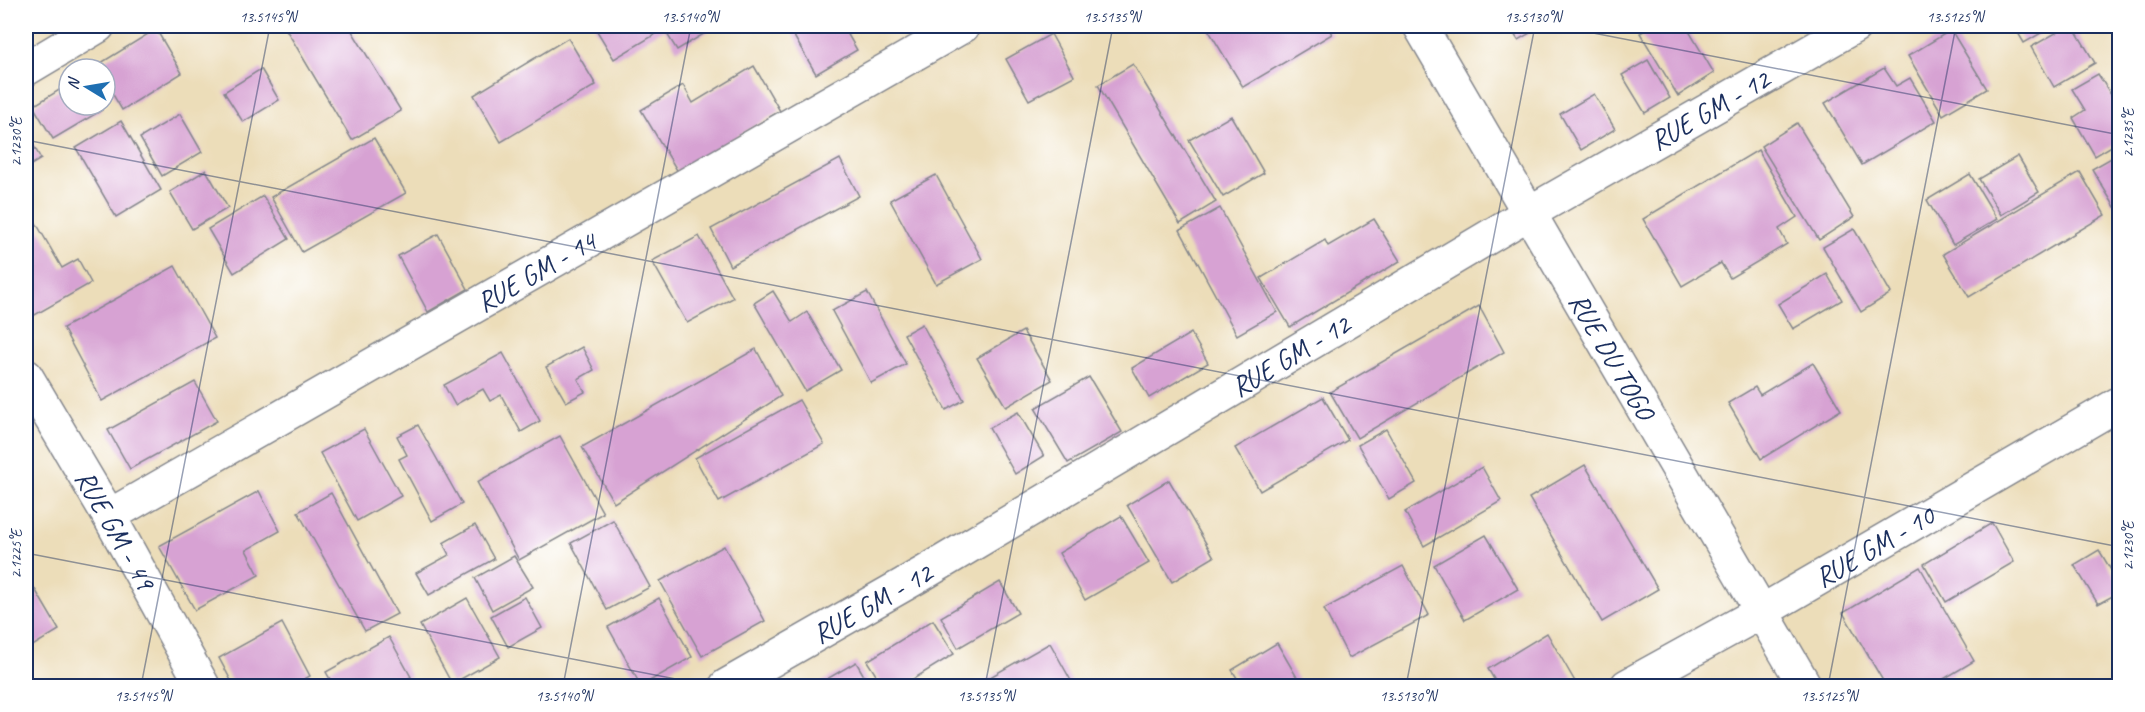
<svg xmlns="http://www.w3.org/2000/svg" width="2145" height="712" viewBox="0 0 2145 712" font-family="Caveat,sans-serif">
<rect width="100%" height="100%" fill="#fff"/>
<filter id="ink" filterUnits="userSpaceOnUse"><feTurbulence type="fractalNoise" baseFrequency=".0167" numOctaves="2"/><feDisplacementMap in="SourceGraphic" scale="12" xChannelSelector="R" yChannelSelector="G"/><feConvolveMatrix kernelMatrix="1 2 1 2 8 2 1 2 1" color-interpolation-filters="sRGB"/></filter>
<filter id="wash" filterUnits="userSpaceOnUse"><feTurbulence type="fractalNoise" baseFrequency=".008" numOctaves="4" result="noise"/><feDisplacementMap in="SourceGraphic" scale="24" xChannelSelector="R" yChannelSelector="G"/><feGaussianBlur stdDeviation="1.35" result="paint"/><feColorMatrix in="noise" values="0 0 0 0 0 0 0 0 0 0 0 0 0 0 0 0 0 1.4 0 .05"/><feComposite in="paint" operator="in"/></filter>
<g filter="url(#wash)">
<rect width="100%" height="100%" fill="#ecddb9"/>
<g id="blocks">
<g fill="#d7a2d3">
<path d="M 284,26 L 349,26 L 401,111 L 352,140 Z"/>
<path d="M 594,26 L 717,26 L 677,50 L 664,29 L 614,59 Z"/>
<path d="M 788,26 L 843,26 L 857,50 L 816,74 Z"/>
<path d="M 1206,26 L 1327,26 L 1332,34 L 1243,87 Z"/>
<path d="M 1509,26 L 1542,26 L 1518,40 Z"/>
<path d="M 1653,26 L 1686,26 L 1714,73 L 1678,96 L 1640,33 Z"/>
<path d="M 2014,26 L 2053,26 L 2024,43 Z"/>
<path d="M 2068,26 L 2073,26 L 2095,63 L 2054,87 L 2031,47 Z"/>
<path d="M 156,29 L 182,73 L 122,110 L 105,81 L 105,69 L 98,69 L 96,66 Z"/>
<path d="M 1951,30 L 1987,89 L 1943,115 L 1908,56 Z"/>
<path d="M 1051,34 L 1074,76 L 1029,100 L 1006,59 Z"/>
<path d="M 568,38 L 596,85 L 501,142 L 474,95 Z"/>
<path d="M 1648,60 L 1670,98 L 1645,113 L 1622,75 Z"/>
<path d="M 1133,64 L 1216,202 L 1180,224 L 1098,85 Z"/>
<path d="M 754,66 L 780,111 L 678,172 L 641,110 L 683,85 L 693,103 Z"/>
<path d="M 1884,68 L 1896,86 L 1910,78 L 1936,121 L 1862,165 L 1825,103 Z"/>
<path d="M 261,69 L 279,100 L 243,122 L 224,92 Z"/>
<path d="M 2098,74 L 2120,109 L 2120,141 L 2095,156 L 2073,118 L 2085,110 L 2072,89 Z"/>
<path d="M 69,84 L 69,105 L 99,105 L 102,110 L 53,139 L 33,106 Z"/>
<path d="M 1594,94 L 1615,129 L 1581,150 L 1560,114 Z"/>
<path d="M 180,114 L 202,152 L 162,176 L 140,138 Z"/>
<path d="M 1231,116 L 1264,173 L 1223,197 L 1189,140 Z"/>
<path d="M 121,121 L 161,190 L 116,217 L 76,148 Z"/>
<path d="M 1797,123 L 1854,217 L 1819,240 L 1761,146 Z"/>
<path d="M 26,132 L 41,159 L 26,168 Z"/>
<path d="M 374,138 L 406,193 L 302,252 L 271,197 Z"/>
<path d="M 1758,150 L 1797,217 L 1779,229 L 1787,244 L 1730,278 L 1721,263 L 1682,286 L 1643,219 Z"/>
<path d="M 2120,153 L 2120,205 L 2115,207 L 2092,169 Z"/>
<path d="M 2018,156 L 2039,192 L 2001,215 L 1979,179 Z"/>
<path d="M 840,159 L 859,196 L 730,266 L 711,229 Z"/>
<path d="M 206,170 L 228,208 L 192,229 L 170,192 Z"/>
<path d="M 2080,172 L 2105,215 L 1969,297 L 1943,254 Z"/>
<path d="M 1970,174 L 1997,219 L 1953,245 L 1927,200 Z"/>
<path d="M 936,175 L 982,259 L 936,284 L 890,200 Z"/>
<path d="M 263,196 L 289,239 L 234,273 L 208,229 Z"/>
<path d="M 1220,208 L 1277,312 L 1237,335 L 1180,230 Z"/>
<path d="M 28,209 L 62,268 L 78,259 L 91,283 L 26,320 L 26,211 Z"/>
<path d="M 1374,219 L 1400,261 L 1290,327 L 1261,278 L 1325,240 L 1328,246 Z"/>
<path d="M 1854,229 L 1891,293 L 1861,312 L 1823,247 Z"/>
<path d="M 438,234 L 468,289 L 428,312 L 398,256 Z"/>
<path d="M 699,236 L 733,298 L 687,323 L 652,261 Z"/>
<path d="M 175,266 L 215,338 L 102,401 L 63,328 Z"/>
<path d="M 1827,274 L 1842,300 L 1793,329 L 1778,304 Z"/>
<path d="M 773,291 L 792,322 L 807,312 L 841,370 L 805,391 L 754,303 Z"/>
<path d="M 867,292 L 906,364 L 871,383 L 832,311 Z"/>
<path d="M 1479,306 L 1504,352 L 1357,438 L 1330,392 Z"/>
<path d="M 922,324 L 964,400 L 946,410 L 904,334 Z"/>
<path d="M 1023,331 L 1052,380 L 1006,407 L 977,358 Z"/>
<path d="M 1191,333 L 1208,363 L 1149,398 L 1132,368 Z"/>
<path d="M 582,347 L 594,370 L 578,379 L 585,392 L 566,402 L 546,367 Z"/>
<path d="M 756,349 L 781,396 L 614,503 L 582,447 Z"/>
<path d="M 503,353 L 540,421 L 521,432 L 501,395 L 490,401 L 483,389 L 455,405 L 444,385 Z"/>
<path d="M 1813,363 L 1841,410 L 1761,459 L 1728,403 L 1755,387 L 1760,395 Z"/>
<path d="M 1089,377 L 1122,432 L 1068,463 L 1035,408 Z"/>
<path d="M 195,382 L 217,421 L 130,469 L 108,430 Z"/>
<path d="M 1323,397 L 1348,440 L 1260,491 L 1235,448 Z"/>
<path d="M 799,400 L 824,444 L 719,502 L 695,458 Z"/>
<path d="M 1018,412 L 1044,456 L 1015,474 L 989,428 Z"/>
<path d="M 418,425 L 462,504 L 432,521 L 399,459 L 407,455 L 397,436 Z"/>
<path d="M 364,429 L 401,496 L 357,521 L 320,453 Z"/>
<path d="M 1386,429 L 1416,483 L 1389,499 L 1358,445 Z"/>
<path d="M 560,436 L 603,513 L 519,560 L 477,482 Z"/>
<path d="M 1585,465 L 1658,589 L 1602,622 L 1529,498 Z"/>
<path d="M 1482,467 L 1501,501 L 1424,546 L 1405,512 Z"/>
<path d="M 1169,480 L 1214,557 L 1172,582 L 1127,505 Z"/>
<path d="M 259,491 L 280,531 L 246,550 L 259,575 L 195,610 L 159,546 Z"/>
<path d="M 331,493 L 397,614 L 365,631 L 298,512 Z"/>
<path d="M 1121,516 L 1149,563 L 1085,600 L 1059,553 Z"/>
<path d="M 613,520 L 650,587 L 607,610 L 571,543 Z"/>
<path d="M 1992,523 L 2014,562 L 1946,602 L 1924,564 Z"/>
<path d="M 475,525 L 494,559 L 429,595 L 416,573 L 449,555 L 443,543 Z"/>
<path d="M 1486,535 L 1518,589 L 1465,620 L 1434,565 Z"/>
<path d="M 724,546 L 765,621 L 702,656 L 660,581 Z"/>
<path d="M 2099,550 L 2120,585 L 2120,592 L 2098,604 L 2074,565 Z"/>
<path d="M 514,556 L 533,587 L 492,610 L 475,578 Z"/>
<path d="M 1403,566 L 1429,615 L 1349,658 L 1324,609 Z"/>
<path d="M 1920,567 L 1974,661 L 1932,686 L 1886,686 L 1843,613 Z"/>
<path d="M 26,574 L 59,630 L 26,650 Z"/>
<path d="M 1000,582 L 1018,613 L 958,648 L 941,617 Z"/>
<path d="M 525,597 L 542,628 L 508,647 L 491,616 Z"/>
<path d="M 467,598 L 500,657 L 452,684 L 420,625 Z"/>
<path d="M 659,598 L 692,657 L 641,686 L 608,627 Z"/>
<path d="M 933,620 L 954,654 L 902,686 L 883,686 L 867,661 Z"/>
<path d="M 282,623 L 310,676 L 292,686 L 234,686 L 219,658 Z"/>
<path d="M 1547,633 L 1577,685 L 1574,686 L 1498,686 L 1488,669 Z"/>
<path d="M 389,637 L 411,677 L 392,686 L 334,686 L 326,672 Z"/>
<path d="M 1050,643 L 1074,686 L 989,686 L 985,680 Z"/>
<path d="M 1277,643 L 1302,686 L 1242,686 L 1232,670 Z"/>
<path d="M 856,662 L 870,686 L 815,686 Z"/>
</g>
</g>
</g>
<g filter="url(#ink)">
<use href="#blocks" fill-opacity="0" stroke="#84868c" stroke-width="1.5"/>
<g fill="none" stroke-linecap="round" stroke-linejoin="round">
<defs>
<g id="street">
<path d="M 26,69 L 98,26"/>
<path id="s1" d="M 26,376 L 109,516 L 203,686"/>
<path id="s2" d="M 109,516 L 963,26"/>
<path id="s3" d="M 726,686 L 924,573 L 1529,213 L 1855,26"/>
<path id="s4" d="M 1627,686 L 1761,612 L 2120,403"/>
</g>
<g id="secondary">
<path id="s5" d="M 1420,26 L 1805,686"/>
</g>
</defs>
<use href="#street" stroke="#84868c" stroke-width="36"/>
<use href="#secondary" stroke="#84868c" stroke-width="36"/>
<use href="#street" stroke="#fff" stroke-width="33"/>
<use href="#secondary" stroke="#fff" stroke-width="33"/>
</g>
</g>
<path fill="none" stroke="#1b2f5e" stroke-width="1.5" stroke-opacity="0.45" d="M 1557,26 L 2120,135M 26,140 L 2120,547M 26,553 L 712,686M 141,686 L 270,26M 563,686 L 691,26M 985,686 L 1113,26M 1406,686 L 1535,26M 1828,686 L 1956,26"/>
<g text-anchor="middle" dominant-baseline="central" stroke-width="4.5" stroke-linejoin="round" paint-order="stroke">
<g font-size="28" fill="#1b2f5e" stroke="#fff">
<text stroke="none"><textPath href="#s3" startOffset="1140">RUE GM - 12</textPath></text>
<text stroke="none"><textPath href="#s2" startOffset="492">RUE GM - 14</textPath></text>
<text stroke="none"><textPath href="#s3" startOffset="654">RUE GM - 12</textPath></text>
<text stroke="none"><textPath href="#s5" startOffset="382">RUE DU TOGO</textPath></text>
<text stroke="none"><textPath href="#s1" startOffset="178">RUE GM - 49</textPath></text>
<text stroke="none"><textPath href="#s4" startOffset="284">RUE GM - 10</textPath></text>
<text stroke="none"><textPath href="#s3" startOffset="168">RUE GM - 12</textPath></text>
</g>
</g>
<rect width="2145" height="712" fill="none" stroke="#fff" stroke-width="66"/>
<g transform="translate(87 87) rotate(281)"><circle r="28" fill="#ffffff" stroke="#a4acbf" stroke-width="1.5"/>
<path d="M0-4.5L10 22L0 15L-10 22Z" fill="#1f6fb2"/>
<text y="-9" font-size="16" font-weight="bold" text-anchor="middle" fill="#1b2f5e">N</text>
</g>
<rect x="33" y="33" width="2079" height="646" fill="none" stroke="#1b2f5e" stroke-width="2"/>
<g font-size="15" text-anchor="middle" fill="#1b2f5e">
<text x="268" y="22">13.5145°N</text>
<text x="690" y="22">13.5140°N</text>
<text x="1112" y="22">13.5135°N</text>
<text x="1533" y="22">13.5130°N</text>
<text x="1955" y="22">13.5125°N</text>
<text transform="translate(2128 133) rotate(-90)" y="5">2.1235°E</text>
<text transform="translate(16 142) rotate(-90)" y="5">2.1230°E</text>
<text transform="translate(2128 546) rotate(-90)" y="5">2.1230°E</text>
<text transform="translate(16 554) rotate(-90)" y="5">2.1225°E</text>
<text x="143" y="701">13.5145°N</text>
<text x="564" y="701">13.5140°N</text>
<text x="986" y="701">13.5135°N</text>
<text x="1408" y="701">13.5130°N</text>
<text x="1829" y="701">13.5125°N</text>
</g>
</svg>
